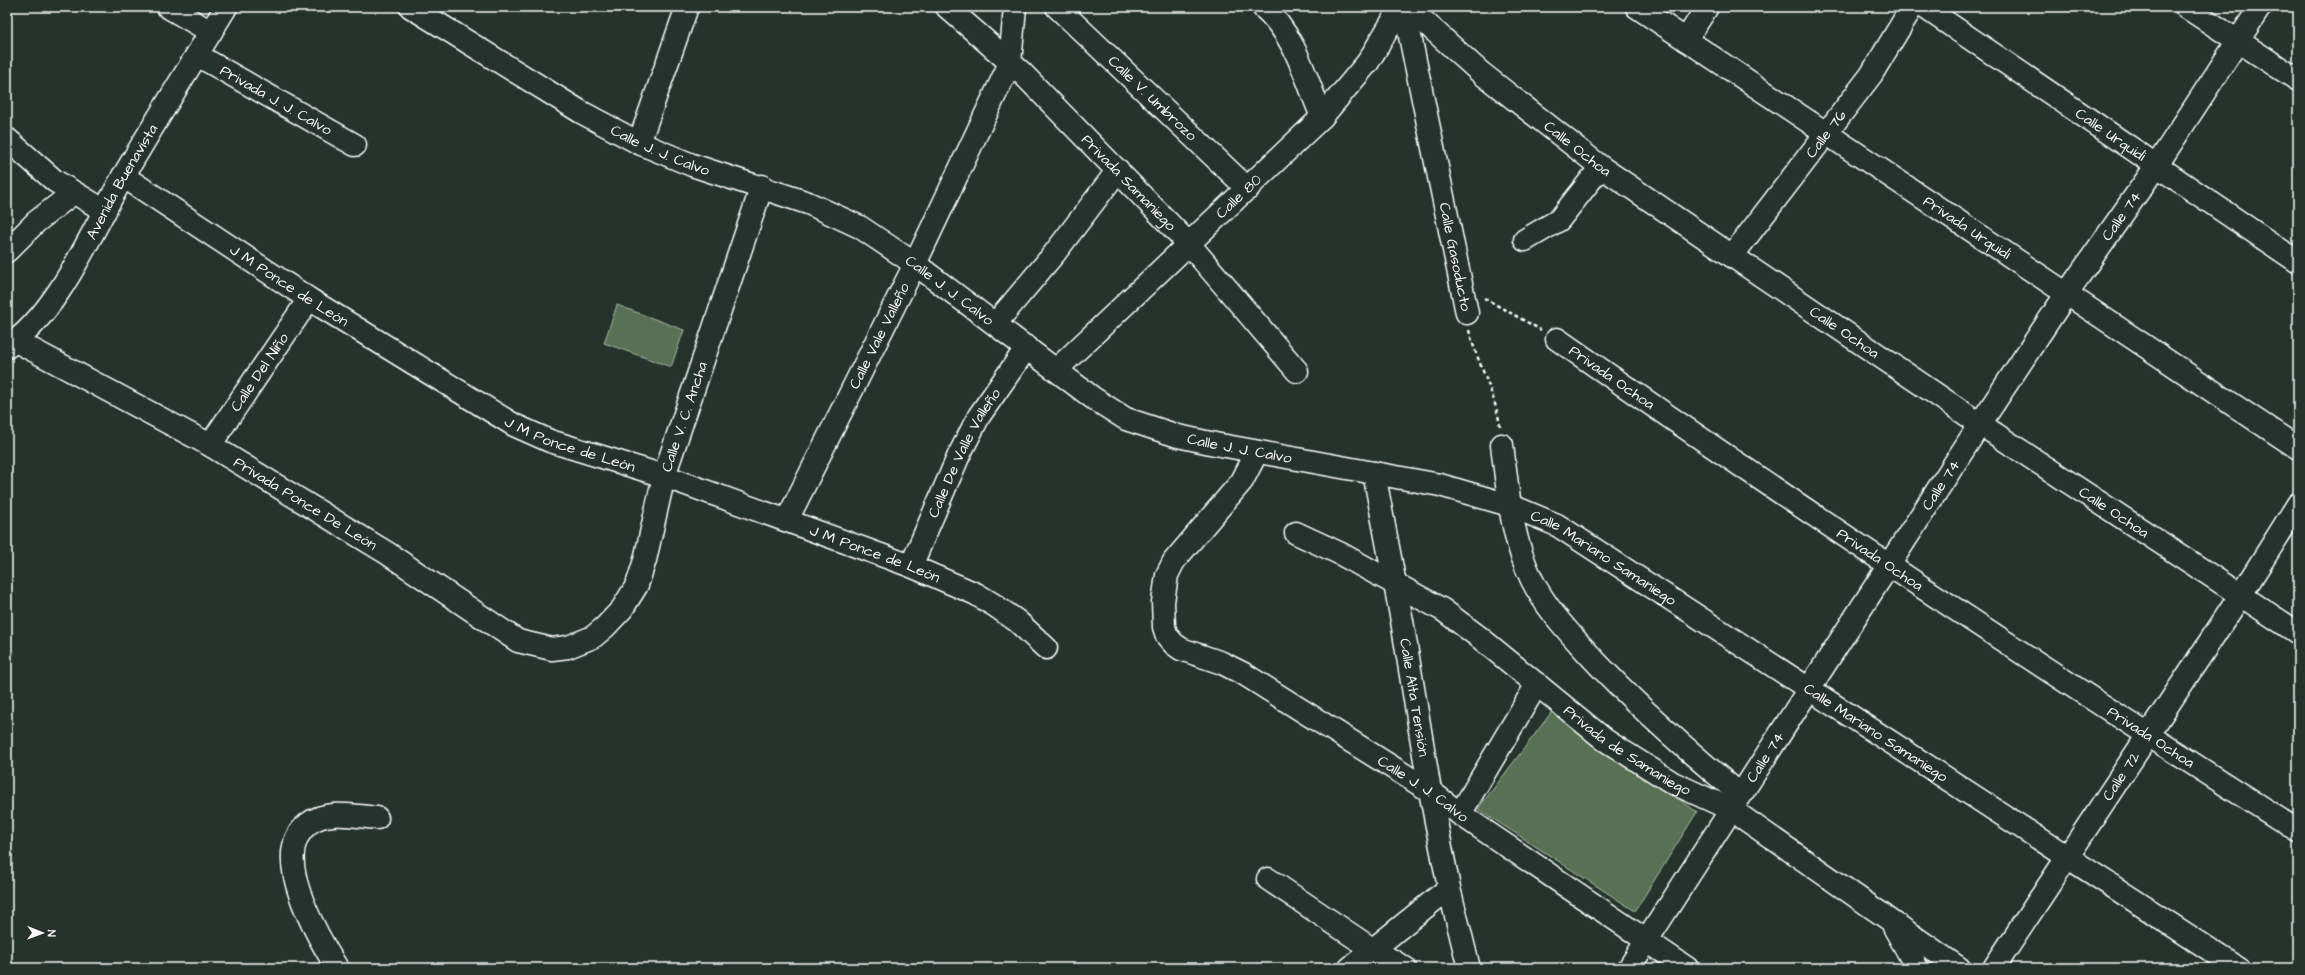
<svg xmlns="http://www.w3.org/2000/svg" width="2305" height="975" viewBox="0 0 2305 975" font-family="'Architects Daughter',sans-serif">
<rect width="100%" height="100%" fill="#26332d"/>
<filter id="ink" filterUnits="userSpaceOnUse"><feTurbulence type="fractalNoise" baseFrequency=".025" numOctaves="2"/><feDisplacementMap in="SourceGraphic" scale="8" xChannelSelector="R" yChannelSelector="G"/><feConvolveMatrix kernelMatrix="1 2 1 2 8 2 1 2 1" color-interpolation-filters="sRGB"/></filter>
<g filter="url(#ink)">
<g fill="#596f53" stroke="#acb7a9">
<path d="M 617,305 L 684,330 L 671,367 L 604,343 Z"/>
<path d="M 1554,709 L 1697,812 L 1635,911 L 1478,809 Z"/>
</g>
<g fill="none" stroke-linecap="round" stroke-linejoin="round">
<defs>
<g id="minor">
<path d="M 168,7 L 211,32"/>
<path id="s1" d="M 411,7 L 581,112 L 639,143 L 692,165 L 808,203 L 860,227 L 915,264 L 1093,398 L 1126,419 L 1178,436 L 1215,444 L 1440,485 L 1509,505 L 1557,525 L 2238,968"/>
<path id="s2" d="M 947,7 L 1021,72 L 1189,244 L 1297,371"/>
<path id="s3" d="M 1057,7 L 1248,189"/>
<path d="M 1263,7 C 1295,35 1306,79 1322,117"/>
<path id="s4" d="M 1404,7 L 1467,313"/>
<path id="s5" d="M 1408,7 L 1480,72 L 1601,167 L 1980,424 L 2298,633"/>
<path id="s6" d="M 1637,7 L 2298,448"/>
<path id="s7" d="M 1924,7 L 2298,262"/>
<path d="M 2186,7 L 2298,80"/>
<path d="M 1686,40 L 1707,7"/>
<path id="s8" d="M 197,55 L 355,145"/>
<path d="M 7,139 L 55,181 L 105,211"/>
<path d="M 639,143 L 687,7"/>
<path id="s9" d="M 123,176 L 309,299 L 514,425 L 550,441 L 664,476 L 911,566 L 976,594 L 994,605 L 1017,621 L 1046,648"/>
<path d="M 1525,240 L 1559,220 L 1601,167"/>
<path d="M 7,251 L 36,222 L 73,193"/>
<path id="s10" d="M 1732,256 L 1871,75 L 1912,7"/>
<path d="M 996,323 L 1054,254 L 1118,170"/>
<path id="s11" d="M 1557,339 C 1800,509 2048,672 2298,831"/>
<path id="s12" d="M 16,341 L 210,445 L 387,553 L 518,641 L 552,649 L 568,647 L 593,637 L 605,627 L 622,609 L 637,585 L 645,560 L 664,476 L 762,186"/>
<path id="s13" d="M 7,347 C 59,313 93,228 124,175 C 157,119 192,63 226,7"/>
<path id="s14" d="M 1056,370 L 1322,117 L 1368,62 L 1401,7"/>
<path id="s15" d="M 210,445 L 309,299"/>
<path d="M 1502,445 C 1508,491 1511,538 1532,580 C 1545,606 1564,627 1583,648 C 1632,702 1685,749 1741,795"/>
<path id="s16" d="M 1257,452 L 1242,481 L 1174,561 L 1167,575 L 1163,602 L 1164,627 L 1167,636 L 1174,644 L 1181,649 L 1222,663 L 1244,674 L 1430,791 L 1460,814 L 1687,968"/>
<path id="s17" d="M 1374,473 L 1402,621 L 1430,791 L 1449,888 L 1469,968"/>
<path id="s18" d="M 787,520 L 915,264 L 1010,63 L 1015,7"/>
<path id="s19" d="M 1296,533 L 1339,553 L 1443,610 L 1479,637 L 1605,740 L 1673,783 L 1732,810 L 1959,968"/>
<path id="s20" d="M 911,566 L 959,455 L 979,416 L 1027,347"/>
<path d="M 1460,814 L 1537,684"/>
<path d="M 1268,879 L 1372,949 L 1405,968"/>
<path d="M 1894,927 L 1917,968"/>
<path d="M 337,968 C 318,937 268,854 308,824 C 326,809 356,816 377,818"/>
<path d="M 1350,968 L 1449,888"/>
<path id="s21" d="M 1629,968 L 1980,424 L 2067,293 L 2157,165 L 2260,7"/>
<path id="s22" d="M 1994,968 L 2240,596 L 2298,504"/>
</g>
</defs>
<use href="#minor" stroke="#fff" stroke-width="25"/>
<g stroke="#fff" stroke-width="2.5" stroke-dasharray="4 3" stroke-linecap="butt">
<path d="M 1484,298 L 1541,330"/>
<path d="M 1469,330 C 1477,363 1495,392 1500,426"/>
</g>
<use href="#minor" stroke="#26332d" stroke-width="22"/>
</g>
</g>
<g text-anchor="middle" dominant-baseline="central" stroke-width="3.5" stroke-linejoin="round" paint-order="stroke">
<g font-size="15" fill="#fff" stroke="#26332d">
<text stroke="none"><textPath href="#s3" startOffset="132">Calle V. Umbrozo</textPath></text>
<text stroke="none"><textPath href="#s8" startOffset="91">Privada J. J. Calvo</textPath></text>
<text stroke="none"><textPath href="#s10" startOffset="154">Calle 76</textPath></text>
<text stroke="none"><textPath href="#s7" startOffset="226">Calle Urquidi</textPath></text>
<text stroke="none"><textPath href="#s5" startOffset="221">Calle Ochoa</textPath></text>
<text stroke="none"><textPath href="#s1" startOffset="288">Calle J. J. Calvo</textPath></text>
<text stroke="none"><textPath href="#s13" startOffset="203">Avenida Buenavista</textPath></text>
<text stroke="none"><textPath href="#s2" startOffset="253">Privada Samaniego</textPath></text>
<text stroke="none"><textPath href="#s14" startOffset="252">Calle 80</textPath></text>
<text stroke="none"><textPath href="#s21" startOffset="899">Calle 74</textPath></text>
<text stroke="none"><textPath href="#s6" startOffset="397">Privada Urquidi</textPath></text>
<text stroke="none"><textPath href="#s4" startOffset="255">Calle Gasoducto</textPath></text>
<text stroke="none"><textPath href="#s9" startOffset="199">J M Ponce de León</textPath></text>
<text stroke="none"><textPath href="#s1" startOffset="612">Calle J. J. Calvo</textPath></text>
<text stroke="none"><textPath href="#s5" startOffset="545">Calle Ochoa</textPath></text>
<text stroke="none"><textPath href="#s18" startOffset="206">Calle Vale Valleño</textPath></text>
<text stroke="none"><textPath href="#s15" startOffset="88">Calle Del Niño</textPath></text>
<text stroke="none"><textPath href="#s11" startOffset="67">Privada Ochoa</textPath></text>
<text stroke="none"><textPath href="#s12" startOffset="907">Calle V. C. Ancha</textPath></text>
<text stroke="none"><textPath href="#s9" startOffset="523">J M Ponce de León</textPath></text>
<text stroke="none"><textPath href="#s1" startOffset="948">Calle J. J. Calvo</textPath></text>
<text stroke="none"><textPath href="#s20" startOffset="125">Calle De Valle Valleño</textPath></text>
<text stroke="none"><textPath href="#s21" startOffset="575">Calle 74</textPath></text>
<text stroke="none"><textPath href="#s12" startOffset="332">Privada Ponce De León</textPath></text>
<text stroke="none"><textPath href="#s5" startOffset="869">Calle Ochoa</textPath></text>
<text stroke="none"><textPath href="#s9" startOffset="847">J M Ponce de León</textPath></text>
<text stroke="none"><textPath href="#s1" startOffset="1332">Calle Mariano Samaniego</textPath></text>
<text stroke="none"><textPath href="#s11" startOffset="391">Privada Ochoa</textPath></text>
<text stroke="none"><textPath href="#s17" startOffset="228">Calle Alta Tensión</textPath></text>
<text stroke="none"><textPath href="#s1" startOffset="1656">Calle Mariano Samaniego</textPath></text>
<text stroke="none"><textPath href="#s11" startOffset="715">Privada Ochoa</textPath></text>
<text stroke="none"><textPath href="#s19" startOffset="398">Privada de Samaniego</textPath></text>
<text stroke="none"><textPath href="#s21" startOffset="251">Calle 74</textPath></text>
<text stroke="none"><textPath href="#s22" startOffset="230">Calle 72</textPath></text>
<text stroke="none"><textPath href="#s16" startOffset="515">Calle J. J. Calvo</textPath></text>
</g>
</g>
<rect width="2305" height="975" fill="none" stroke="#26332d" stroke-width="24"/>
<rect x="12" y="12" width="2281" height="951" fill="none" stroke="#fff" stroke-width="1.5" filter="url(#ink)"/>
<g transform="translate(42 933) rotate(91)" stroke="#26332d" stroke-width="3" paint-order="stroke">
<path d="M0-3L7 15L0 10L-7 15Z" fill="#ffffff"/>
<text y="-6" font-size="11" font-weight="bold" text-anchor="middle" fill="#ffffff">N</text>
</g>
</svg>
